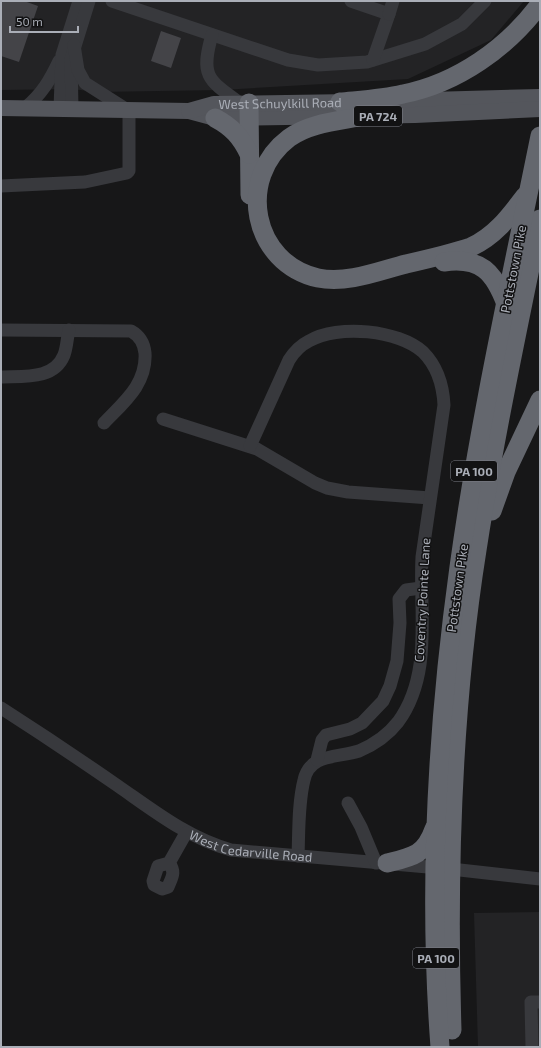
<svg xmlns="http://www.w3.org/2000/svg" width="541" height="1048" viewBox="0 0 541 1048" font-family="'Exo 2',sans-serif">
<rect width="100%" height="100%" fill="#171718"/>
<g fill="#232325">
<path d="M 1,1 L 524,1 L 491,40 L 408,79 L 222,90 L 97,92 L 72,89 L 1,90 Z"/>
<path d="M 540,912 L 540,1047 L 478,1047 L 474,913 Z"/>
</g>
<g fill="#444448">
<path d="M 1,1 L 24,1 L 38,6 L 19,62 L 1,56 Z"/>
<path d="M 161,31 L 181,38 L 171,68 L 151,61 Z"/>
</g>
<g fill="none" stroke-linecap="round" stroke-linejoin="round">
<g stroke="#38393d" stroke-width="13">
<path d="M 112,1 L 288,60 L 318,65 L 367,62 L 425,44 L 462,24 L 485,1"/>
<path d="M 351,1 L 389,14 L 373,60"/>
<path d="M 389,14 L 393,1"/>
<path d="M 212,35 C 200,76 208,80 240,103"/>
<path d="M 25,108 C 42,94 50,80 59,61"/>
<path d="M 60,108 L 62,55 L 79,1"/>
<path d="M 72,108 L 71,59 L 89,1"/>
<path d="M 1,186 L 85,182 L 127,173 L 129,171 L 129,111 L 85,83 L 78,70 L 74,45"/>
<path d="M 1,330 L 131,331 C 140,336 144,343 145,353 C 147,384 124,402 104,423"/>
<path d="M 1,377 C 24,376 54,380 64,355 C 67,347 67,338 69,330"/>
<path d="M 163,419 L 257,449 L 315,483 L 327,488 L 348,492 L 430,498"/>
<path d="M 250,446 L 289,360 C 294,352 301,345 309,341 C 338,324 399,330 423,352 C 438,367 443,385 444,405 L 422,557 C 419,612 433,674 398,722 C 388,735 373,745 359,751 C 338,758 310,753 304,780 C 298,804 299,832 298,856"/>
<path id="s1" d="M 1,708 C 40,733 79,759 118,786 C 154,811 188,838 231,850 L 451,869 L 540,879"/>
<path d="M 317,760 L 322,740 L 326,735 L 350,729 L 362,723 L 383,701 L 390,686 L 397,661 L 400,623 L 399,599 L 406,590 L 421,588"/>
<path d="M 348,803 L 361,827 L 376,863"/>
<path d="M 169,863 L 158,866 L 153,881 L 154,885 L 162,889 L 168,887 C 172,877 176,872 169,863 L 186,833"/>
<path d="M 532,1047 L 531,1002 L 540,1002"/>
</g>
<g stroke="#54565c" stroke-width="16">
<path d="M 394,101 L 540,97"/>
<path d="M 1,108 L 189,111 L 215,118 L 415,115 L 540,109"/>
<path id="s2" d="M 189,111 L 214,104 L 352,102"/>
</g>
<g stroke="#64676e" stroke-width="19">
<path d="M 340,102 C 361,100 383,99 403,94 C 458,83 507,48 540,4"/>
<path d="M 249,103 L 250,195"/>
<path d="M 364,116 C 339,121 309,123 289,138 C 236,178 252,263 318,278 C 347,284 379,271 406,264 C 428,259 450,254 471,247 C 495,236 509,217 525,196"/>
<path d="M 215,118 C 232,127 241,137 249,154"/>
<path d="M 444,262 C 481,257 494,272 506,304"/>
<path d="M 492,511 L 506,472 L 540,400"/>
<path d="M 387,863 C 412,857 425,855 434,829"/>
<path d="M 452,1030 C 447,870 452,708 477,550 C 494,439 518,329 540,219"/>
<path d="M 440,1047 C 428,888 437,726 459,567 C 479,422 511,279 540,136"/>
</g>
</g>
<g text-anchor="middle" dominant-baseline="central" stroke-width="3" stroke-linejoin="round" paint-order="stroke">
<g fill="#121213" stroke="#7c7f86" stroke-width="1">
<rect x="354" y="106" width="48" height="20" rx="3"/>
<rect x="451" y="461" width="46" height="20" rx="3"/>
<rect x="413" y="948" width="46" height="20" rx="3"/>
</g>
<g font-size="12" font-weight="bold" fill="#aaaeb7">
<text x="378" y="116">PA 724</text>
<text x="474" y="471">PA 100</text>
<text x="436" y="958">PA 100</text>
</g>
<g font-size="13" fill="#aaaeb7" stroke="#121213">
<text stroke="none"><textPath href="#s2" startOffset="92">West Schuylkill Road</textPath></text>
<text transform="translate(513 269) rotate(-79)">Pottstown Pike</text>
<text transform="translate(457 588) rotate(-82)">Pottstown Pike</text>
<text transform="translate(422 600) rotate(-87)">Coventry Pointe Lane</text>
<text stroke="none"><textPath href="#s1" startOffset="290">West Cedarville Road</textPath></text>
</g>
</g>
<rect width="541" height="1048" fill="none" stroke="#aaaeb7" stroke-width="4"/>
<path d="M10 26v6h68v-6" fill="none" stroke="#aaaeb7" stroke-width="2"/>
<text x="16" y="26" font-size="12" fill="#aaaeb7" stroke="#121213" stroke-width="3" paint-order="stroke">50 m</text>
</svg>
